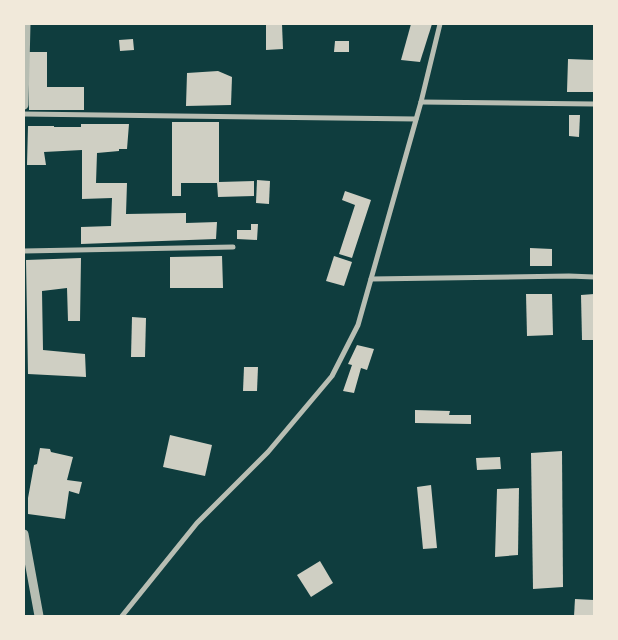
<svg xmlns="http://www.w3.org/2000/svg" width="618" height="640" viewBox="0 0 618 640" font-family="'Archivo Narrow',sans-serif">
<rect width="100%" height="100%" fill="#0f3d3e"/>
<g fill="#cfcfc3">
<path d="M 266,24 L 282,24 L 283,49 L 266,50 Z"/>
<path d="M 411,24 L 432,24 L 420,62 L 401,60 Z"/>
<path d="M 133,39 L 134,50 L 120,51 L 119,40 Z"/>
<path d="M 335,41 L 349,41 L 349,52 L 334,52 Z"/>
<path d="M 29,52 L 47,52 L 47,87 L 84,87 L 84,110 L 29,110 Z"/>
<path d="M 568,59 L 594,60 L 594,92 L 567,92 Z"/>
<path d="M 218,71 L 232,77 L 231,105 L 186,106 L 187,73 Z"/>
<path d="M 569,115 L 580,115 L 579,137 L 569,136 Z"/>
<path d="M 172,122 L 219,122 L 219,182 L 254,181 L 254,196 L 218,197 L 217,183 L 181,183 L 181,196 L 172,196 Z"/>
<path d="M 81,124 L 129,124 L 127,149 L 119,149 L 119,151 L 97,153 L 96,183 L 127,183 L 126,214 L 186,213 L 186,223 L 217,222 L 216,239 L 81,244 L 81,227 L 111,226 L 112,198 L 82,199 L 82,150 L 44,152 L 46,165 L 27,165 L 28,126 L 54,126 L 54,127 L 81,127 Z"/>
<path d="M 257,180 L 270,181 L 269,204 L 256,203 Z"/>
<path d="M 345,191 L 371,200 L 352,258 L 339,254 L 355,205 L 342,200 Z"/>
<path d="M 251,224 L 258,224 L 257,240 L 237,239 L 237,230 L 251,230 Z"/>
<path d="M 530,248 L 552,249 L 552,266 L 530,266 Z"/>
<path d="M 222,256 L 223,288 L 170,288 L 170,257 Z"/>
<path d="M 334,256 L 352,262 L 344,286 L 326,281 Z"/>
<path d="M 81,258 L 80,321 L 68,321 L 67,288 L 42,291 L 43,350 L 85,354 L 86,377 L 28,374 L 26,260 Z"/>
<path d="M 526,294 L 552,294 L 553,335 L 527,336 Z"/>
<path d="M 594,294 L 594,340 L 582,340 L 581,295 Z"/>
<path d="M 132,317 L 146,318 L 145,357 L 131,357 Z"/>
<path d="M 357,345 L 374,349 L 367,370 L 361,368 L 354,393 L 343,391 L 352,365 L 348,364 Z"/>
<path d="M 244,367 L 258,367 L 257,391 L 243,391 Z"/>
<path d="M 415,410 L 450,411 L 449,415 L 471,415 L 471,424 L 415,423 Z"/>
<path d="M 170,435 L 212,445 L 205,476 L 163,467 Z"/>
<path d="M 40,448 L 50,449 L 51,452 L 73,457 L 67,480 L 82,482 L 79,494 L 69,491 L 65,519 L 28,514 L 28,498 L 34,465 L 37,464 Z"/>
<path d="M 562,451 L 563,587 L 533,589 L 531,453 Z"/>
<path d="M 500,457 L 501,469 L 477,470 L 476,458 Z"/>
<path d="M 431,485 L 437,548 L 423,549 L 417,487 Z"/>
<path d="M 519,488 L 518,555 L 495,557 L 497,489 Z"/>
<path d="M 320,561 L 333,583 L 311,597 L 297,575 Z"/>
<path d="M 575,599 L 594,600 L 594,616 L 574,616 Z"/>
</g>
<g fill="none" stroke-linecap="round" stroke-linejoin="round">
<g stroke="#b8beb3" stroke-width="5">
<path d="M 421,102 L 594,104"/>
<path d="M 24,114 L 416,119"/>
<path d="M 24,251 L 233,247"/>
<path d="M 371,279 L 569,276 L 594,277"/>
<path d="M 122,616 L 197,523 L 268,452 L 332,376 L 358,325 L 421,102 L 440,24"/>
</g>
<g stroke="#b8beb3" stroke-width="9">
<path d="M 24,105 L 26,24"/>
<path d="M 24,534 L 39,616"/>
</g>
</g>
<rect width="618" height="640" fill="none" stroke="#f1e9da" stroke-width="50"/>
</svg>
